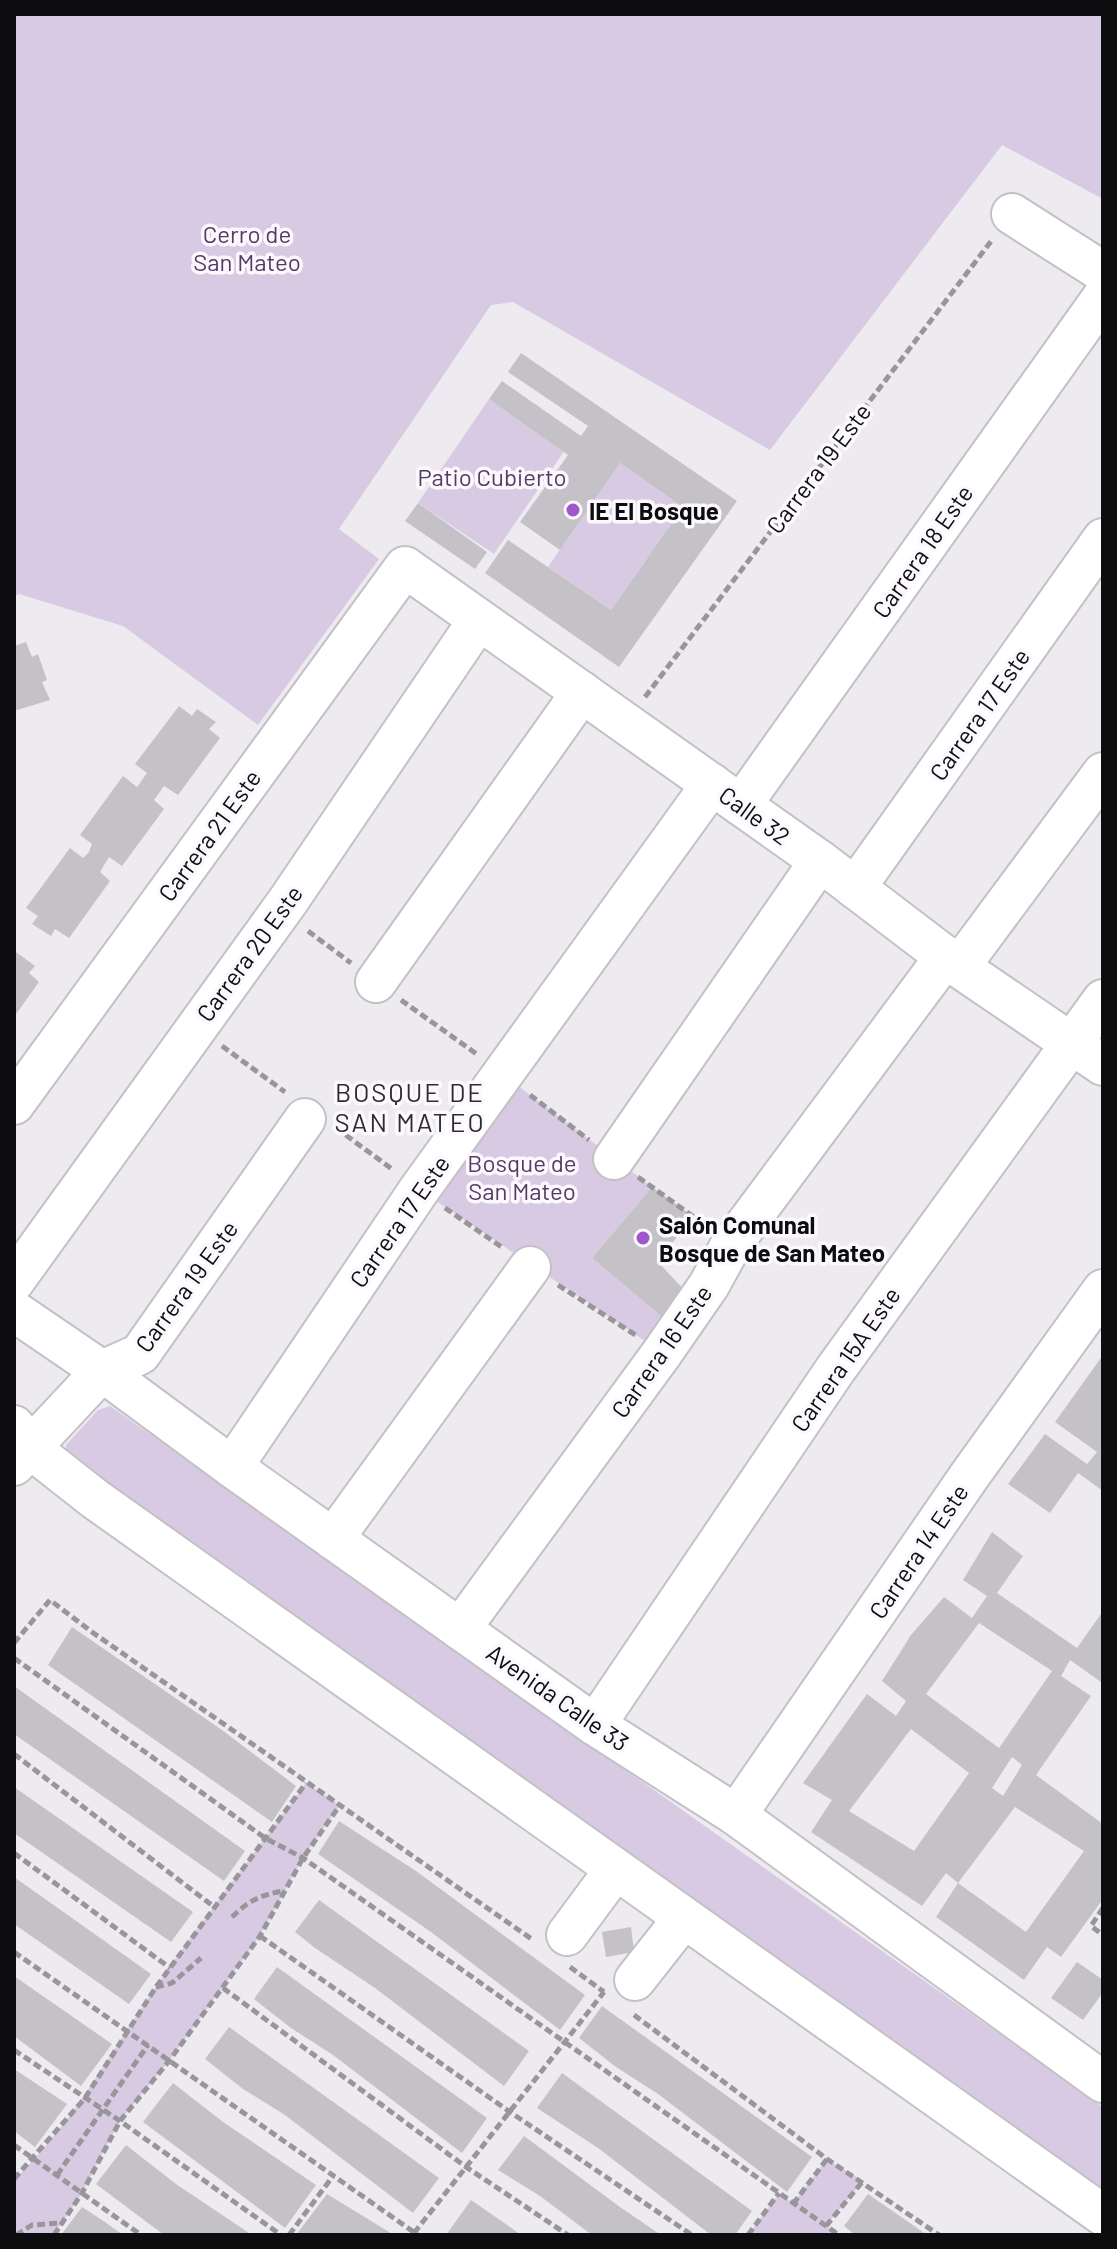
<svg xmlns="http://www.w3.org/2000/svg" width="1117" height="2249" viewBox="0 0 1117 2249" font-family="Barlow,sans-serif">
<rect width="100%" height="100%" fill="#eeebf0"/>
<g fill="#d8cae3">
<path d="M 14,14 L 1103,14 L 1103,199 L 1002,145 L 770,450 L 513,302 L 491,305 L 339,529 L 379,559 L 258,725 L 123,626 L 19,594 L 14,596 Z"/>
<path d="M 489,399 L 565,450 L 494,554 L 418,503 Z"/>
<path d="M 620,463 L 683,507 L 611,610 L 548,567 Z"/>
<path d="M 509,1079 L 652,1187 L 592,1258 L 667,1321 L 648,1343 L 424,1193 Z"/>
<path d="M 110,1406 L 1103,2107 L 1103,2194 L 66,1461 L 66,1445 L 98,1410 Z"/>
<path d="M 306,1783 L 340,1805 L 303,1858 L 260,1936 L 169,2061 L 120,2121 L 82,2193 L 54,2235 L 14,2235 L 14,2180 C 72,2124 109,2055 154,1989 C 203,1919 256,1851 306,1783 Z"/>
<path d="M 827,2159 L 863,2181 L 826,2226 L 839,2235 L 748,2235 L 779,2193 L 793,2203 Z"/>
</g>
<g fill="#c5c2c7" fill-rule="evenodd">
<path d="M 521,353 L 737,501 L 619,667 L 485,573 L 508,540 L 611,610 L 683,507 L 620,463 L 560,550 L 520,522 L 568,455 L 489,399 L 502,381 L 581,436 L 588,426 L 508,372 Z"/>
<path d="M 418,503 L 487,552 L 475,569 L 405,521 Z"/>
<path d="M 26,642 L 32,657 L 38,654 L 47,680 L 42,682 L 50,700 L 14,711 L 14,646 Z"/>
<path d="M 179,706 L 192,716 L 197,709 L 216,722 L 209,729 L 220,738 L 178,795 L 164,786 L 154,800 L 164,809 L 122,866 L 109,857 L 100,872 L 110,881 L 69,938 L 55,929 L 51,936 L 32,924 L 38,916 L 26,908 L 70,848 L 83,858 L 89,852 L 92,844 L 80,835 L 123,776 L 137,787 L 147,773 L 135,764 Z"/>
<path d="M 16,952 L 35,966 L 29,973 L 39,982 L 14,1017 L 14,957 Z"/>
<path d="M 652,1187 L 694,1217 L 657,1261 L 689,1295 L 667,1321 L 592,1258 Z"/>
<path d="M 1103,1355 L 1103,1491 L 1078,1473 L 1050,1513 L 1008,1484 L 1045,1434 L 1087,1464 L 1097,1452 L 1055,1422 Z"/>
<path d="M 992,1532 L 1023,1556 L 997,1593 L 1077,1648 L 1103,1611 L 1103,1679 L 1101,1682 L 1070,1660 L 1061,1676 L 1091,1696 L 1036,1775 L 1103,1824 L 1103,1899 L 1061,1957 L 1047,1947 L 1024,1980 L 936,1917 L 958,1883 L 946,1873 L 922,1906 L 811,1832 L 832,1800 L 803,1783 L 867,1694 L 896,1716 L 906,1701 L 882,1681 L 911,1635 L 944,1597 L 972,1618 L 987,1596 L 963,1580 ZM 979,1623 L 1052,1671 L 999,1748 L 926,1694 ZM 911,1729 L 969,1773 L 914,1851 L 849,1811 ZM 1012,1757 L 1022,1765 L 1003,1796 L 992,1788 ZM 1015,1807 L 1084,1851 L 1026,1932 L 958,1883 Z"/>
<path d="M 72,1627 L 222,1730 L 296,1786 L 272,1822 L 48,1665 Z"/>
<path d="M 14,1686 L 245,1851 L 224,1881 L 14,1734 Z"/>
<path d="M 14,1787 L 193,1912 L 171,1942 L 14,1833 Z"/>
<path d="M 339,1821 L 416,1871 L 585,1995 L 560,2030 L 431,1932 L 318,1854 Z"/>
<path d="M 14,1877 L 151,1974 L 129,2004 L 14,1924 Z"/>
<path d="M 319,1900 L 529,2051 L 504,2086 L 375,1988 L 315,1948 L 295,1932 Z"/>
<path d="M 631,1927 L 634,1952 L 606,1957 L 602,1932 Z"/>
<path d="M 1077,1962 L 1103,1980 L 1103,1996 L 1101,1995 L 1083,2020 L 1051,1998 Z"/>
<path d="M 277,1967 L 487,2118 L 462,2153 L 333,2055 L 291,2028 L 254,1999 Z"/>
<path d="M 14,1976 L 112,2044 L 81,2086 L 14,2036 Z"/>
<path d="M 602,2006 L 812,2157 L 787,2192 L 658,2094 L 616,2067 L 579,2038 Z"/>
<path d="M 229,2027 L 439,2178 L 413,2213 L 285,2115 L 243,2089 L 205,2059 Z"/>
<path d="M 14,2069 L 67,2104 L 35,2147 L 14,2131 Z"/>
<path d="M 562,2073 L 752,2211 L 735,2235 L 711,2235 L 598,2148 L 537,2108 Z"/>
<path d="M 173,2083 L 223,2122 L 316,2185 L 285,2228 L 143,2122 Z"/>
<path d="M 524,2136 L 620,2207 L 661,2235 L 592,2235 L 540,2196 L 498,2170 Z"/>
<path d="M 126,2145 L 176,2184 L 252,2235 L 164,2235 L 96,2184 Z"/>
<path d="M 327,2194 L 394,2235 L 296,2235 Z"/>
<path d="M 868,2194 L 907,2221 L 927,2235 L 855,2235 L 844,2226 Z"/>
<path d="M 471,2200 L 510,2227 L 521,2235 L 446,2235 Z"/>
<path d="M 82,2207 L 102,2220 L 123,2235 L 61,2235 Z"/>
</g>
<g fill="none" stroke-linecap="round" stroke-linejoin="round">
<defs>
<g id="minor">
<path d="M 1012,214 L 1103,272"/>
<path d="M 741,805 L 1103,297"/>
<path d="M 855,888 L 1103,539"/>
<path d="M 959,967 L 1103,773"/>
<path d="M 376,982 L 582,692"/>
<path d="M 14,1104 L 405,567 L 820,861 L 959,967 L 1103,1065"/>
<path d="M 614,1159 L 820,861"/>
<path d="M 14,1281 L 288,901 L 478,621"/>
<path d="M 14,1311 L 102,1371 L 232,1467 L 595,1725 L 736,1815 L 1103,2082"/>
<path d="M 14,1426 L 30,1448 L 95,1499 L 1103,2215"/>
<path d="M 14,1465 L 102,1371 L 140,1354 L 305,1119"/>
<path d="M 232,1467 L 419,1190 L 712,784"/>
<path d="M 333,1539 L 530,1267"/>
<path d="M 460,1629 L 662,1353 L 709,1285 L 731,1245 L 946,956"/>
<path d="M 595,1725 L 835,1370 L 1103,1000"/>
<path d="M 736,1815 L 970,1475 L 1103,1290"/>
<path d="M 567,1935 L 615,1870"/>
<path d="M 635,1980 L 683,1919"/>
</g>
</defs>
<use href="#minor" stroke="#c4c1c6" stroke-width="44"/>
<g stroke="#98969a" stroke-width="5" stroke-dasharray="8 4" stroke-linecap="butt">
<path d="M 645,697 L 992,240"/>
<path d="M 308,931 L 351,963"/>
<path d="M 401,1000 L 478,1055"/>
<path d="M 222,1046 L 285,1092"/>
<path d="M 530,1095 L 589,1140"/>
<path d="M 336,1128 L 392,1169"/>
<path d="M 638,1177 L 705,1225"/>
<path d="M 445,1208 L 503,1248"/>
<path d="M 558,1285 L 637,1336"/>
<path d="M 14,1643 L 50,1600 L 92,1632 L 533,1940"/>
<path d="M 14,1658 L 265,1838 L 303,1858 L 839,2235"/>
<path d="M 14,1754 L 213,1906"/>
<path d="M 14,1853 L 170,1968"/>
<path d="M 1103,1908 L 1091,1926 L 1103,1935"/>
<path d="M 232,1917 C 248,1901 262,1894 284,1891"/>
<path d="M 260,1936 L 510,2112 L 692,2235"/>
<path d="M 14,1952 L 418,2235"/>
<path d="M 570,1967 L 604,1992"/>
<path d="M 156,1987 L 172,1983 L 201,1958"/>
<path d="M 223,1988 L 466,2167 L 568,2235"/>
<path d="M 634,2015 L 827,2159 L 939,2235"/>
<path d="M 14,2050 L 120,2121 L 281,2235"/>
<path d="M 14,2145 L 141,2235"/>
<path d="M 57,2175 L 148,2045"/>
<path d="M 14,2179 L 85,2098 L 156,1987 L 306,1783"/>
<path d="M 793,2204 L 827,2159"/>
<path d="M 826,2226 L 863,2181"/>
<path d="M 414,2233 L 604,1992"/>
<path d="M 16,2235 L 32,2225 L 62,2223"/>
<path d="M 54,2235 L 82,2193 L 120,2121 L 169,2061 L 260,1936 L 303,1858 L 340,1805"/>
<path d="M 289,2235 L 333,2176"/>
<path d="M 748,2235 L 779,2193"/>
</g>
<use href="#minor" stroke="#fff" stroke-width="40"/>
</g>
<g fill="#a057ca" stroke="#fbf8fe" stroke-width="3">
<circle cx="573" cy="510" r="8"/>
<circle cx="643" cy="1238" r="8"/>
</g>
<g text-anchor="middle" dominant-baseline="central" stroke-width="7" stroke-linejoin="round" paint-order="stroke">
<g font-size="24" fill="#533b63" stroke="#fbf8fe">
<text x="247" y="233">Cerro de<tspan x="247" dy="28">San Mateo</tspan></text>
<text x="492" y="476">Patio Cubierto</text>
<text x="522" y="1162">Bosque de<tspan x="522" dy="28">San Mateo</tspan></text>
</g>
<g font-size="24" fill="#0d0c0e" stroke="#fbf8fe">
<text transform="translate(818 468) rotate(-53)">Carrera 19 Este</text>
<text transform="translate(922 551) rotate(-55)">Carrera 18 Este</text>
<text transform="translate(979 714) rotate(-55)">Carrera 17 Este</text>
<text transform="translate(755 815) rotate(36)">Calle 32</text>
<text transform="translate(209 835) rotate(-54)">Carrera 21 Este</text>
<text transform="translate(249 953) rotate(-54)">Carrera 20 Este</text>
<text transform="translate(399 1221) rotate(-55)">Carrera 17 Este</text>
<text transform="translate(186 1286) rotate(-54)">Carrera 19 Este</text>
<text transform="translate(661 1351) rotate(-55)">Carrera 16 Este</text>
<text transform="translate(845 1359) rotate(-55)">Carrera 15A Este</text>
<text transform="translate(918 1551) rotate(-56)">Carrera 14 Este</text>
<text transform="translate(558 1697) rotate(35)">Avenida Calle 33</text>
</g>
<g font-size="24" font-weight="bold" fill="#0d0c0e" stroke="#fbf8fe" text-anchor="start">
<text x="589" y="510">IE El Bosque</text>
<text x="659" y="1224">Salón Comunal<tspan x="659" dy="28">Bosque de San Mateo</tspan></text>
</g>
<g font-size="26" letter-spacing="2" fill="#2e2c30" stroke="#fbf8fe">
<text x="410" y="1091">BOSQUE DE<tspan x="410" dy="30">SAN MATEO</tspan></text>
</g>
</g>
<rect width="1117" height="2249" fill="none" stroke="#0d0c0e" stroke-width="32"/>
</svg>
